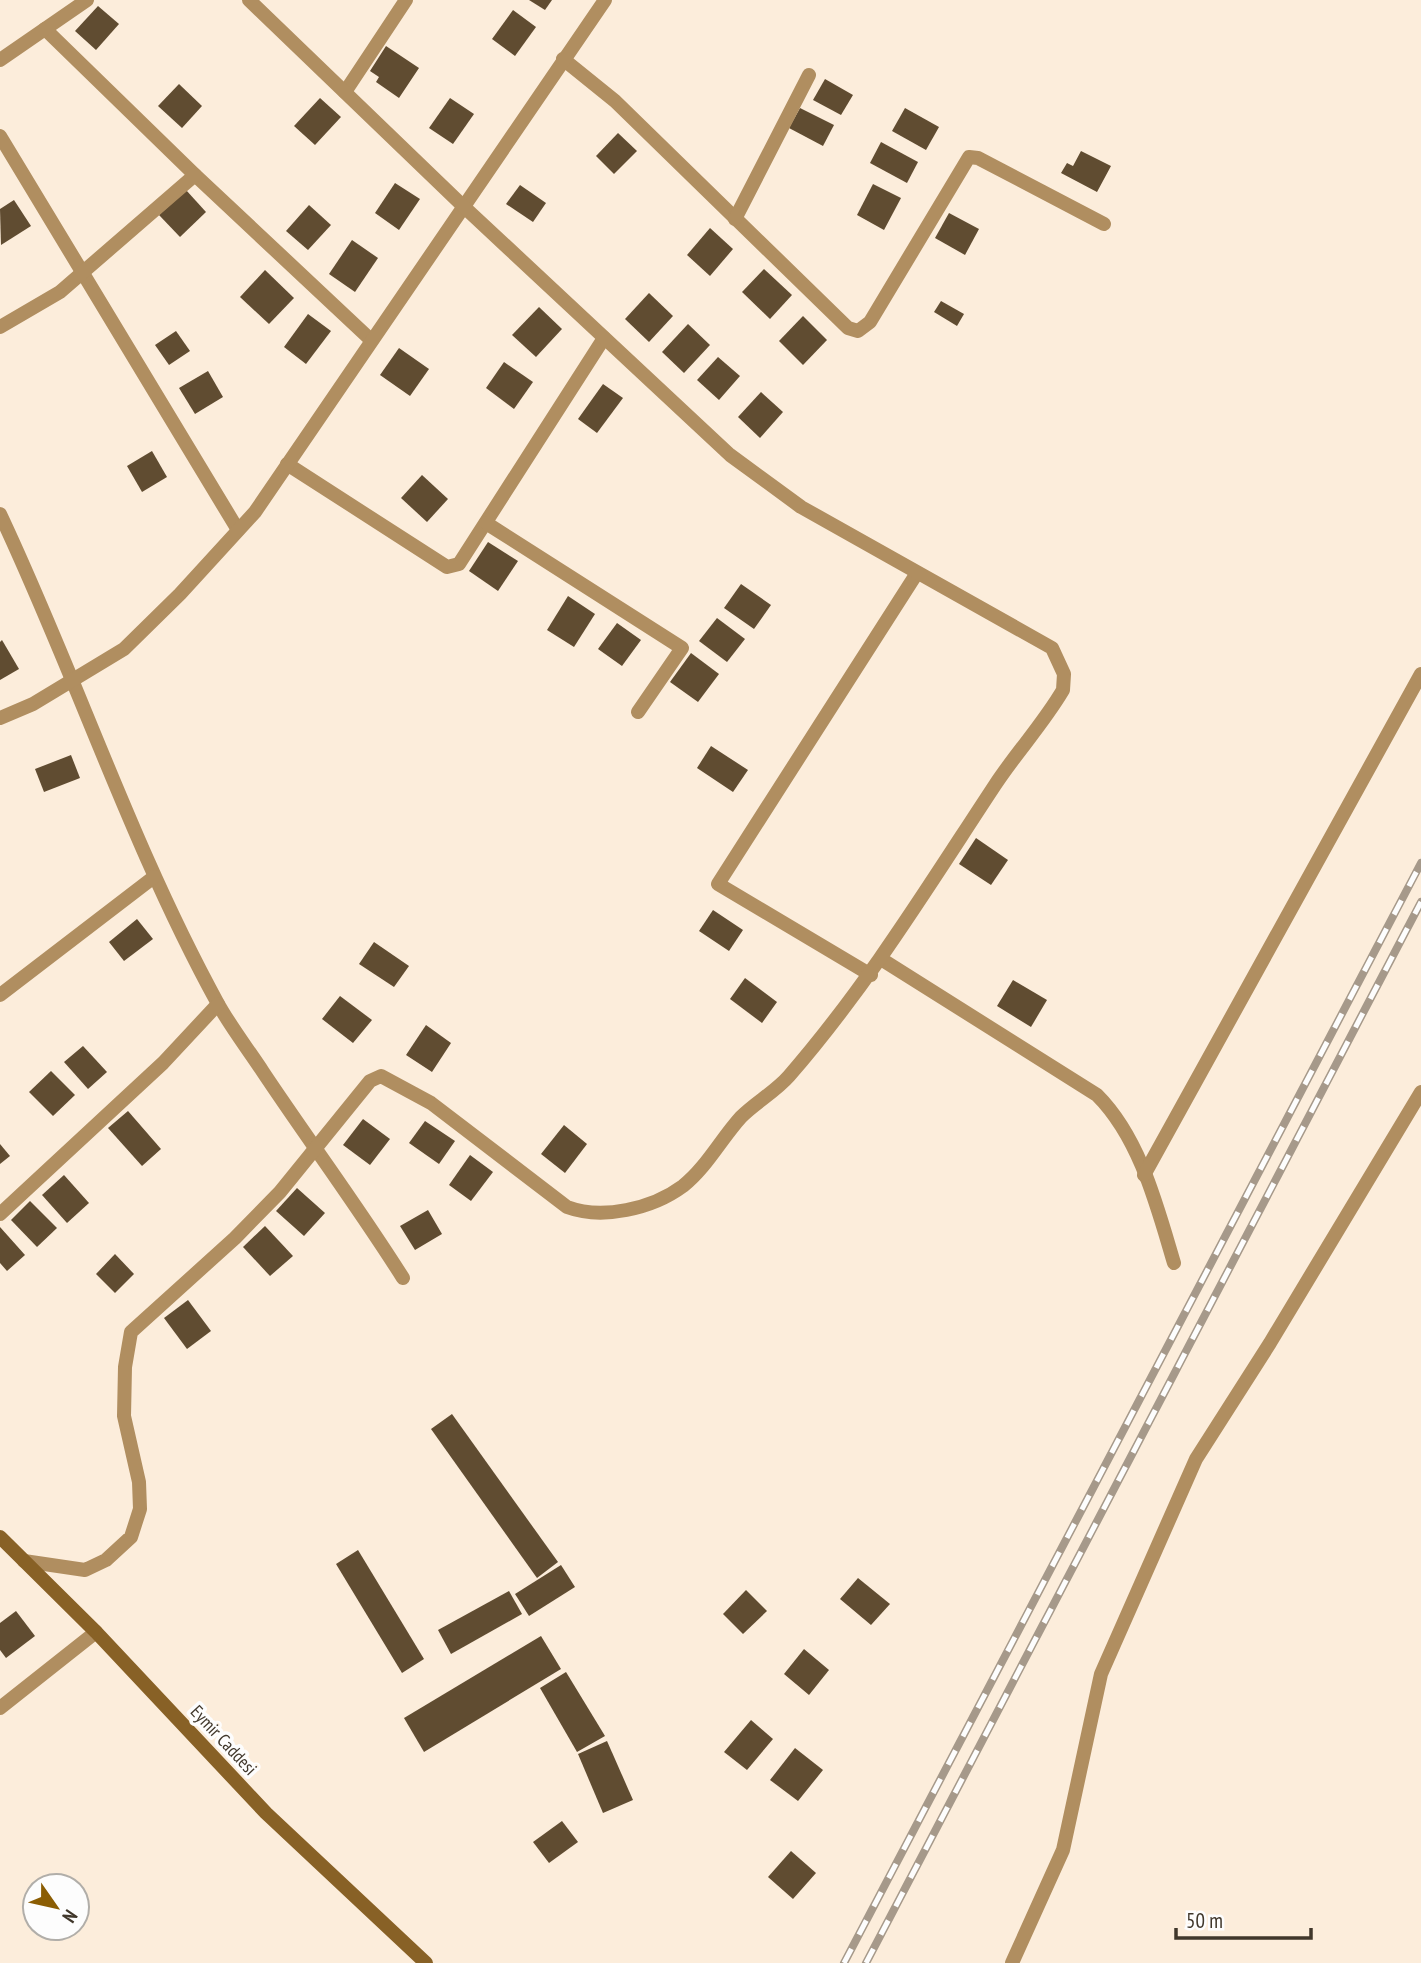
<svg xmlns="http://www.w3.org/2000/svg" width="1421" height="1963" viewBox="0 0 1421 1963" font-family="'PT Sans Narrow',sans-serif">
<rect width="100%" height="100%" fill="#fceddb"/>
<g fill="#604c31">
<path d="M 529,0 L 552,0 L 545,10 Z"/>
<path d="M 98,6 L 119,24 L 96,50 L 75,31 Z"/>
<path d="M 513,10 L 536,27 L 515,56 L 492,39 Z"/>
<path d="M 386,46 L 419,68 L 399,98 L 376,82 L 379,77 L 370,71 Z"/>
<path d="M 825,79 L 853,95 L 841,115 L 813,100 Z"/>
<path d="M 179,84 L 202,106 L 182,128 L 158,106 Z"/>
<path d="M 320,98 L 341,117 L 315,145 L 294,126 Z"/>
<path d="M 450,98 L 474,114 L 453,144 L 429,128 Z"/>
<path d="M 800,108 L 834,125 L 823,146 L 789,128 Z"/>
<path d="M 905,108 L 939,127 L 926,150 L 892,131 Z"/>
<path d="M 618,133 L 637,151 L 614,174 L 596,156 Z"/>
<path d="M 881,142 L 918,162 L 907,183 L 870,163 Z"/>
<path d="M 1081,151 L 1111,166 L 1097,192 L 1061,173 L 1067,163 L 1073,166 Z"/>
<path d="M 395,183 L 420,199 L 399,230 L 375,213 Z"/>
<path d="M 873,184 L 901,198 L 884,230 L 857,215 Z"/>
<path d="M 520,185 L 546,203 L 533,222 L 506,204 Z"/>
<path d="M 186,190 L 206,212 L 180,237 L 159,215 Z"/>
<path d="M 14,200 L 31,226 L 1,245 L 0,209 Z"/>
<path d="M 309,205 L 331,225 L 308,250 L 286,231 Z"/>
<path d="M 949,213 L 979,229 L 965,255 L 935,238 Z"/>
<path d="M 710,228 L 733,249 L 710,276 L 687,255 Z"/>
<path d="M 352,240 L 378,258 L 355,292 L 329,274 Z"/>
<path d="M 764,269 L 792,295 L 770,319 L 742,292 Z"/>
<path d="M 265,270 L 294,298 L 269,324 L 240,297 Z"/>
<path d="M 649,293 L 673,316 L 649,342 L 625,319 Z"/>
<path d="M 941,301 L 964,314 L 957,326 L 934,312 Z"/>
<path d="M 539,307 L 562,329 L 536,357 L 512,335 Z"/>
<path d="M 308,314 L 331,331 L 306,364 L 284,347 Z"/>
<path d="M 803,316 L 827,340 L 803,365 L 779,341 Z"/>
<path d="M 688,324 L 710,345 L 684,373 L 662,352 Z"/>
<path d="M 176,331 L 190,351 L 169,365 L 155,345 Z"/>
<path d="M 399,348 L 429,369 L 410,396 L 380,375 Z"/>
<path d="M 718,357 L 740,376 L 719,400 L 697,380 Z"/>
<path d="M 504,362 L 533,382 L 514,409 L 486,388 Z"/>
<path d="M 208,371 L 223,397 L 195,414 L 179,388 Z"/>
<path d="M 603,384 L 623,398 L 597,433 L 578,419 Z"/>
<path d="M 761,392 L 783,412 L 760,438 L 738,417 Z"/>
<path d="M 152,451 L 167,477 L 142,492 L 127,466 Z"/>
<path d="M 422,475 L 448,499 L 427,522 L 401,498 Z"/>
<path d="M 488,542 L 518,561 L 498,591 L 469,571 Z"/>
<path d="M 741,584 L 771,605 L 754,629 L 724,608 Z"/>
<path d="M 568,596 L 595,614 L 574,647 L 547,630 Z"/>
<path d="M 717,618 L 745,639 L 727,662 L 699,641 Z"/>
<path d="M 617,623 L 641,640 L 622,666 L 598,649 Z"/>
<path d="M 2,640 L 19,669 L 0,680 L 0,642 Z"/>
<path d="M 691,653 L 719,674 L 698,702 L 670,682 Z"/>
<path d="M 711,746 L 748,770 L 733,792 L 697,768 Z"/>
<path d="M 71,755 L 80,778 L 44,792 L 35,769 Z"/>
<path d="M 976,838 L 1008,860 L 991,885 L 959,864 Z"/>
<path d="M 713,910 L 743,930 L 729,951 L 699,931 Z"/>
<path d="M 137,919 L 153,939 L 124,961 L 109,942 Z"/>
<path d="M 374,942 L 409,966 L 394,987 L 359,964 Z"/>
<path d="M 745,978 L 777,1002 L 762,1023 L 730,999 Z"/>
<path d="M 1013,980 L 1047,1000 L 1031,1027 L 997,1006 Z"/>
<path d="M 340,996 L 372,1020 L 353,1043 L 322,1019 Z"/>
<path d="M 426,1025 L 451,1043 L 432,1072 L 406,1055 Z"/>
<path d="M 83,1046 L 107,1072 L 88,1089 L 64,1062 Z"/>
<path d="M 51,1071 L 75,1095 L 53,1116 L 29,1092 Z"/>
<path d="M 128,1111 L 161,1149 L 142,1166 L 108,1128 Z"/>
<path d="M 363,1119 L 390,1139 L 370,1165 L 343,1145 Z"/>
<path d="M 425,1121 L 455,1141 L 439,1164 L 409,1143 Z"/>
<path d="M 564,1125 L 587,1144 L 565,1173 L 541,1154 Z"/>
<path d="M 0,1144 L 10,1156 L 0,1164 Z"/>
<path d="M 470,1155 L 493,1172 L 471,1201 L 449,1185 Z"/>
<path d="M 64,1175 L 89,1203 L 67,1223 L 42,1195 Z"/>
<path d="M 297,1188 L 325,1213 L 304,1236 L 276,1211 Z"/>
<path d="M 30,1201 L 57,1228 L 37,1247 L 11,1220 Z"/>
<path d="M 428,1210 L 442,1234 L 415,1250 L 400,1226 Z"/>
<path d="M 265,1226 L 293,1256 L 270,1276 L 243,1247 Z"/>
<path d="M 0,1227 L 25,1255 L 7,1271 L 0,1263 Z"/>
<path d="M 115,1254 L 134,1274 L 115,1293 L 96,1274 Z"/>
<path d="M 188,1300 L 211,1331 L 187,1349 L 164,1318 Z"/>
<path d="M 452,1414 L 558,1562 L 537,1578 L 431,1429 Z"/>
<path d="M 358,1550 L 424,1659 L 402,1673 L 336,1564 Z"/>
<path d="M 561,1565 L 575,1587 L 529,1616 L 515,1594 Z"/>
<path d="M 858,1578 L 890,1604 L 871,1625 L 840,1599 Z"/>
<path d="M 746,1590 L 767,1611 L 743,1634 L 723,1614 Z"/>
<path d="M 509,1591 L 522,1614 L 451,1654 L 438,1630 Z"/>
<path d="M 16,1611 L 35,1636 L 6,1658 L 0,1650 L 0,1623 Z"/>
<path d="M 541,1636 L 561,1669 L 424,1752 L 404,1718 Z"/>
<path d="M 804,1649 L 829,1670 L 809,1695 L 784,1674 Z"/>
<path d="M 566,1672 L 605,1736 L 577,1752 L 540,1688 Z"/>
<path d="M 751,1720 L 773,1739 L 747,1770 L 724,1752 Z"/>
<path d="M 607,1741 L 633,1800 L 603,1813 L 578,1754 Z"/>
<path d="M 795,1748 L 823,1770 L 798,1801 L 770,1780 Z"/>
<path d="M 562,1821 L 578,1842 L 549,1863 L 533,1842 Z"/>
<path d="M 791,1851 L 816,1873 L 793,1899 L 768,1877 Z"/>
</g>
<g fill="none" stroke-linecap="round" stroke-linejoin="round">
<g stroke="#b08e60" stroke-width="14">
<path d="M 45,29 L 195,175 L 371,340"/>
<path d="M 563,59 L 615,101 L 848,328 L 858,331 L 870,322 L 969,157 L 978,158 L 1104,224"/>
<path d="M 0,60 L 87,0"/>
<path d="M 345,92 L 406,0"/>
<path d="M 0,136 L 238,530"/>
<path d="M 735,219 L 809,75"/>
<path d="M 0,327 L 60,292 L 195,175"/>
<path d="M 287,464 L 447,567 L 459,564 L 604,338"/>
<path d="M 0,514 C 76,675 131,845 217,1002 C 230,1026 248,1049 263,1072 C 309,1141 359,1208 403,1278"/>
<path d="M 486,523 L 682,648 L 638,712"/>
<path d="M 0,718 L 33,704 L 124,649 L 180,594 L 255,512 L 605,0"/>
<path d="M 881,959 L 1097,1095 C 1140,1138 1157,1206 1174,1263"/>
<path d="M 871,975 L 718,884 L 917,573"/>
<path d="M 0,995 L 154,877"/>
<path d="M 1144,1175 L 1421,674"/>
<path d="M 0,1214 L 163,1063 L 218,1004"/>
<path d="M 24,1561 L 85,1570 L 106,1560 L 131,1537 L 140,1509 L 139,1482 L 124,1416 L 125,1367 L 131,1332 L 235,1238 L 280,1192 L 370,1081 L 381,1076 L 431,1103 L 567,1207 C 602,1220 652,1209 683,1186 C 706,1168 721,1139 741,1117 C 756,1102 775,1092 789,1076 C 868,985 929,885 995,785 C 1016,753 1043,724 1063,690 L 1064,674 L 1052,648 L 801,507 L 730,455 L 462,205 L 249,0"/>
<path d="M 0,1708 L 96,1632"/>
<path d="M 1012,1963 L 1063,1850 L 1101,1674 L 1196,1459 L 1270,1343 L 1421,1092"/>
</g>
<path stroke="#886126" stroke-width="14" d="M 0,1537 L 96,1632 L 266,1813 L 426,1963"/>
<defs>
<g id="rail">
<path d="M 844,1963 L 1421,863"/>
<path d="M 866,1963 L 1421,902"/>
</g>
</defs>
<use href="#rail" stroke="#a6998a" stroke-width="8"/>
<use href="#rail" stroke="#fdfdfd" stroke-width="5" stroke-dasharray="16" stroke-linecap="butt"/>
</g>
<g text-anchor="middle" dominant-baseline="central" stroke-width="7" stroke-linejoin="round" paint-order="stroke">
<g font-size="18" fill="#40372b" stroke="#fdfdfd">
<text transform="translate(224 1740) rotate(47)">Eymir Caddesi</text>
</g>
</g>
<g transform="translate(56 1907) rotate(124)"><circle r="33" fill="#fdfdfd" stroke="#b1aea9" stroke-width="2"/>
<path d="M0-5L12 26L0 18L-12 26Z" fill="#8b5d03"/>
<text y="-10" font-size="19" font-weight="bold" text-anchor="middle" fill="#40372b">N</text>
</g>
<path d="M1176 1928v10h135v-10" fill="none" stroke="#40372b" stroke-width="3.5"/>
<text x="1186" y="1928" font-size="21" fill="#40372b" stroke="#fdfdfd" stroke-width="5" paint-order="stroke">50 m</text>
</svg>
